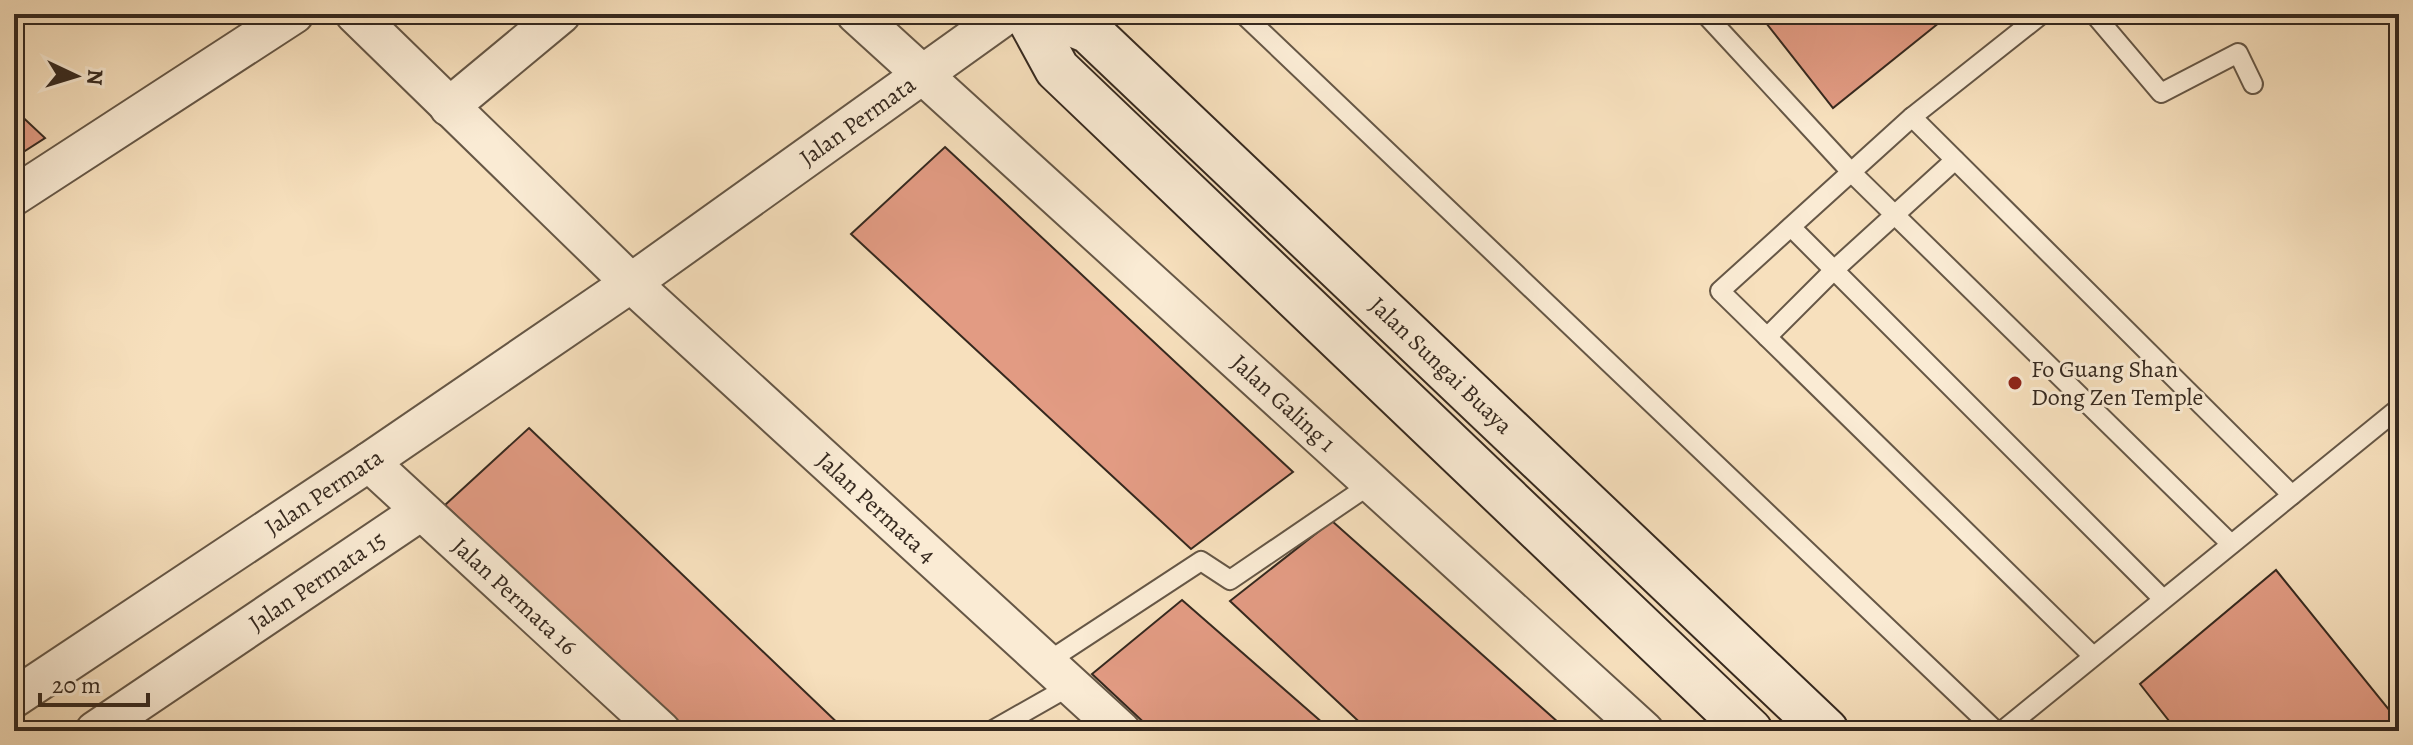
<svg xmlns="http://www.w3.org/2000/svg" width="2413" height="745" viewBox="0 0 2413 745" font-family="Alegreya,serif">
<rect width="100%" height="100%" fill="#f7e0bd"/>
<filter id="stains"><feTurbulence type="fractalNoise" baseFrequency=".0025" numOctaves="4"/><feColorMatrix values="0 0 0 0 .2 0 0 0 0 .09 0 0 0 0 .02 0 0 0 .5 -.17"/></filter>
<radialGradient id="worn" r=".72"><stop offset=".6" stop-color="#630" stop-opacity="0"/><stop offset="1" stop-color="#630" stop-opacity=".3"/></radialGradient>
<g fill="#e29b83" stroke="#36291f" stroke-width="2">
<path d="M 1759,14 L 1950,14 L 1833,108 Z"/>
<path d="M 14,109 L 45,138 L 14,158 Z"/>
<path d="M 945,147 L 1293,472 L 1191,549 L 851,234 Z"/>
<path d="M 529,428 L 846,731 L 687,731 L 445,505 Z"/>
<path d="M 1332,521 L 1568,731 L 1369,731 L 1230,601 Z"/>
<path d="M 2276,570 L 2399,722 L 2399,731 L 2177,731 L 2140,684 Z"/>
<path d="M 1182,600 L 1332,731 L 1153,731 L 1092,674 Z"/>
</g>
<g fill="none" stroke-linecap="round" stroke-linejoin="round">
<defs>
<g id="lane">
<path d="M 1243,14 L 1996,731"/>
<path d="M 1705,14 L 1851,172 L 2231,544"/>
<path d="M 2042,14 L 1912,117 L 1720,291 L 2093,656"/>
<path d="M 2094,14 L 2161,93 L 2238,53 L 2253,84"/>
<path d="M 1912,117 L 2292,495"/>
<path d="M 1791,227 L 2163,599"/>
<path d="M 1767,337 L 1834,270 L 1955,160"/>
<path d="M 1047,662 L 1201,561 L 1230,580 L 1371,484"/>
<path d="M 991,731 L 1072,685"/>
<path d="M 2002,731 L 2399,408"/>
</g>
<g id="street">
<path id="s1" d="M 355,14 L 631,283 L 1121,731"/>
<path id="s2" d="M 856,14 L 1644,731"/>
<path d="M 449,107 L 561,14"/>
<path d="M 14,196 L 294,14"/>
<path id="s3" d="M 369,462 L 661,731"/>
<path id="s4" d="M 14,698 L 369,462 L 631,283 L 1007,14"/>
<path id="s5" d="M 95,731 L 421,511"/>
</g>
<g id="secondary">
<path d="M 1027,14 L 1057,69 L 1750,731"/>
<path id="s6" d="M 1048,14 L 1089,31 L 1826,731"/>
</g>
</defs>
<use href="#lane" stroke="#665746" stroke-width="22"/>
<use href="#street" stroke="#665746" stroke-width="42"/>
<use href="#secondary" stroke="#36291f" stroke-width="48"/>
<use href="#lane" stroke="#faebd4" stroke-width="18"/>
<use href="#street" stroke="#faebd4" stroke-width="38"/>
<use href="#secondary" stroke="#faebd4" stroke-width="44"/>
</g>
<circle fill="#8f2418" stroke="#faebd4" stroke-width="3" cx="2015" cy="383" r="8"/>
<g text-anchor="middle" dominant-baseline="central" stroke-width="6" stroke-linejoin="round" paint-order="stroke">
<g font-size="24" fill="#36291f" stroke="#faebd4">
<text stroke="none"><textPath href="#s4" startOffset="1022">Jalan Permata</textPath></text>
<text stroke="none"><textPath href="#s6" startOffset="530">Jalan Sungai Buaya</textPath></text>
<text stroke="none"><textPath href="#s2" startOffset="578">Jalan Galing 1</textPath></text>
<text stroke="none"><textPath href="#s4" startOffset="372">Jalan Permata</textPath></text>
<text stroke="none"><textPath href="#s1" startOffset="718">Jalan Permata 4</textPath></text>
<text stroke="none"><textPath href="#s5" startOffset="268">Jalan Permata 15</textPath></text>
<text stroke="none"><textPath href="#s3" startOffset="198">Jalan Permata 16</textPath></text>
</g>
<g font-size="24" fill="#36291f" stroke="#faebd4" text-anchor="start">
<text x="2031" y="369">Fo Guang Shan<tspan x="2031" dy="28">Dong Zen Temple</tspan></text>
</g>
</g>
<rect width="2413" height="745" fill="none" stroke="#f7e0bd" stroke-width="48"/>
<rect x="16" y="16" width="2381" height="713" fill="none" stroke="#36291f" stroke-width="4"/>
<rect x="24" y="24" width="2365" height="697" fill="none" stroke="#36291f" stroke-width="2"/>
<g transform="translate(76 76) rotate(94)" stroke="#faebd4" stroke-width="6" paint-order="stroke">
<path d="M0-6L14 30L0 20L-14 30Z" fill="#36291f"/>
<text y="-12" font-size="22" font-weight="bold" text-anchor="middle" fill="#36291f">N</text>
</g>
<path d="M40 693v12h108v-12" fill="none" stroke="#36291f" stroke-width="4"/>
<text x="52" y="693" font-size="24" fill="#36291f" stroke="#faebd4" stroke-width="6" paint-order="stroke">20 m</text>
<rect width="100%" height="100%" filter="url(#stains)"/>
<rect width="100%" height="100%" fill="url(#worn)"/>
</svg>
